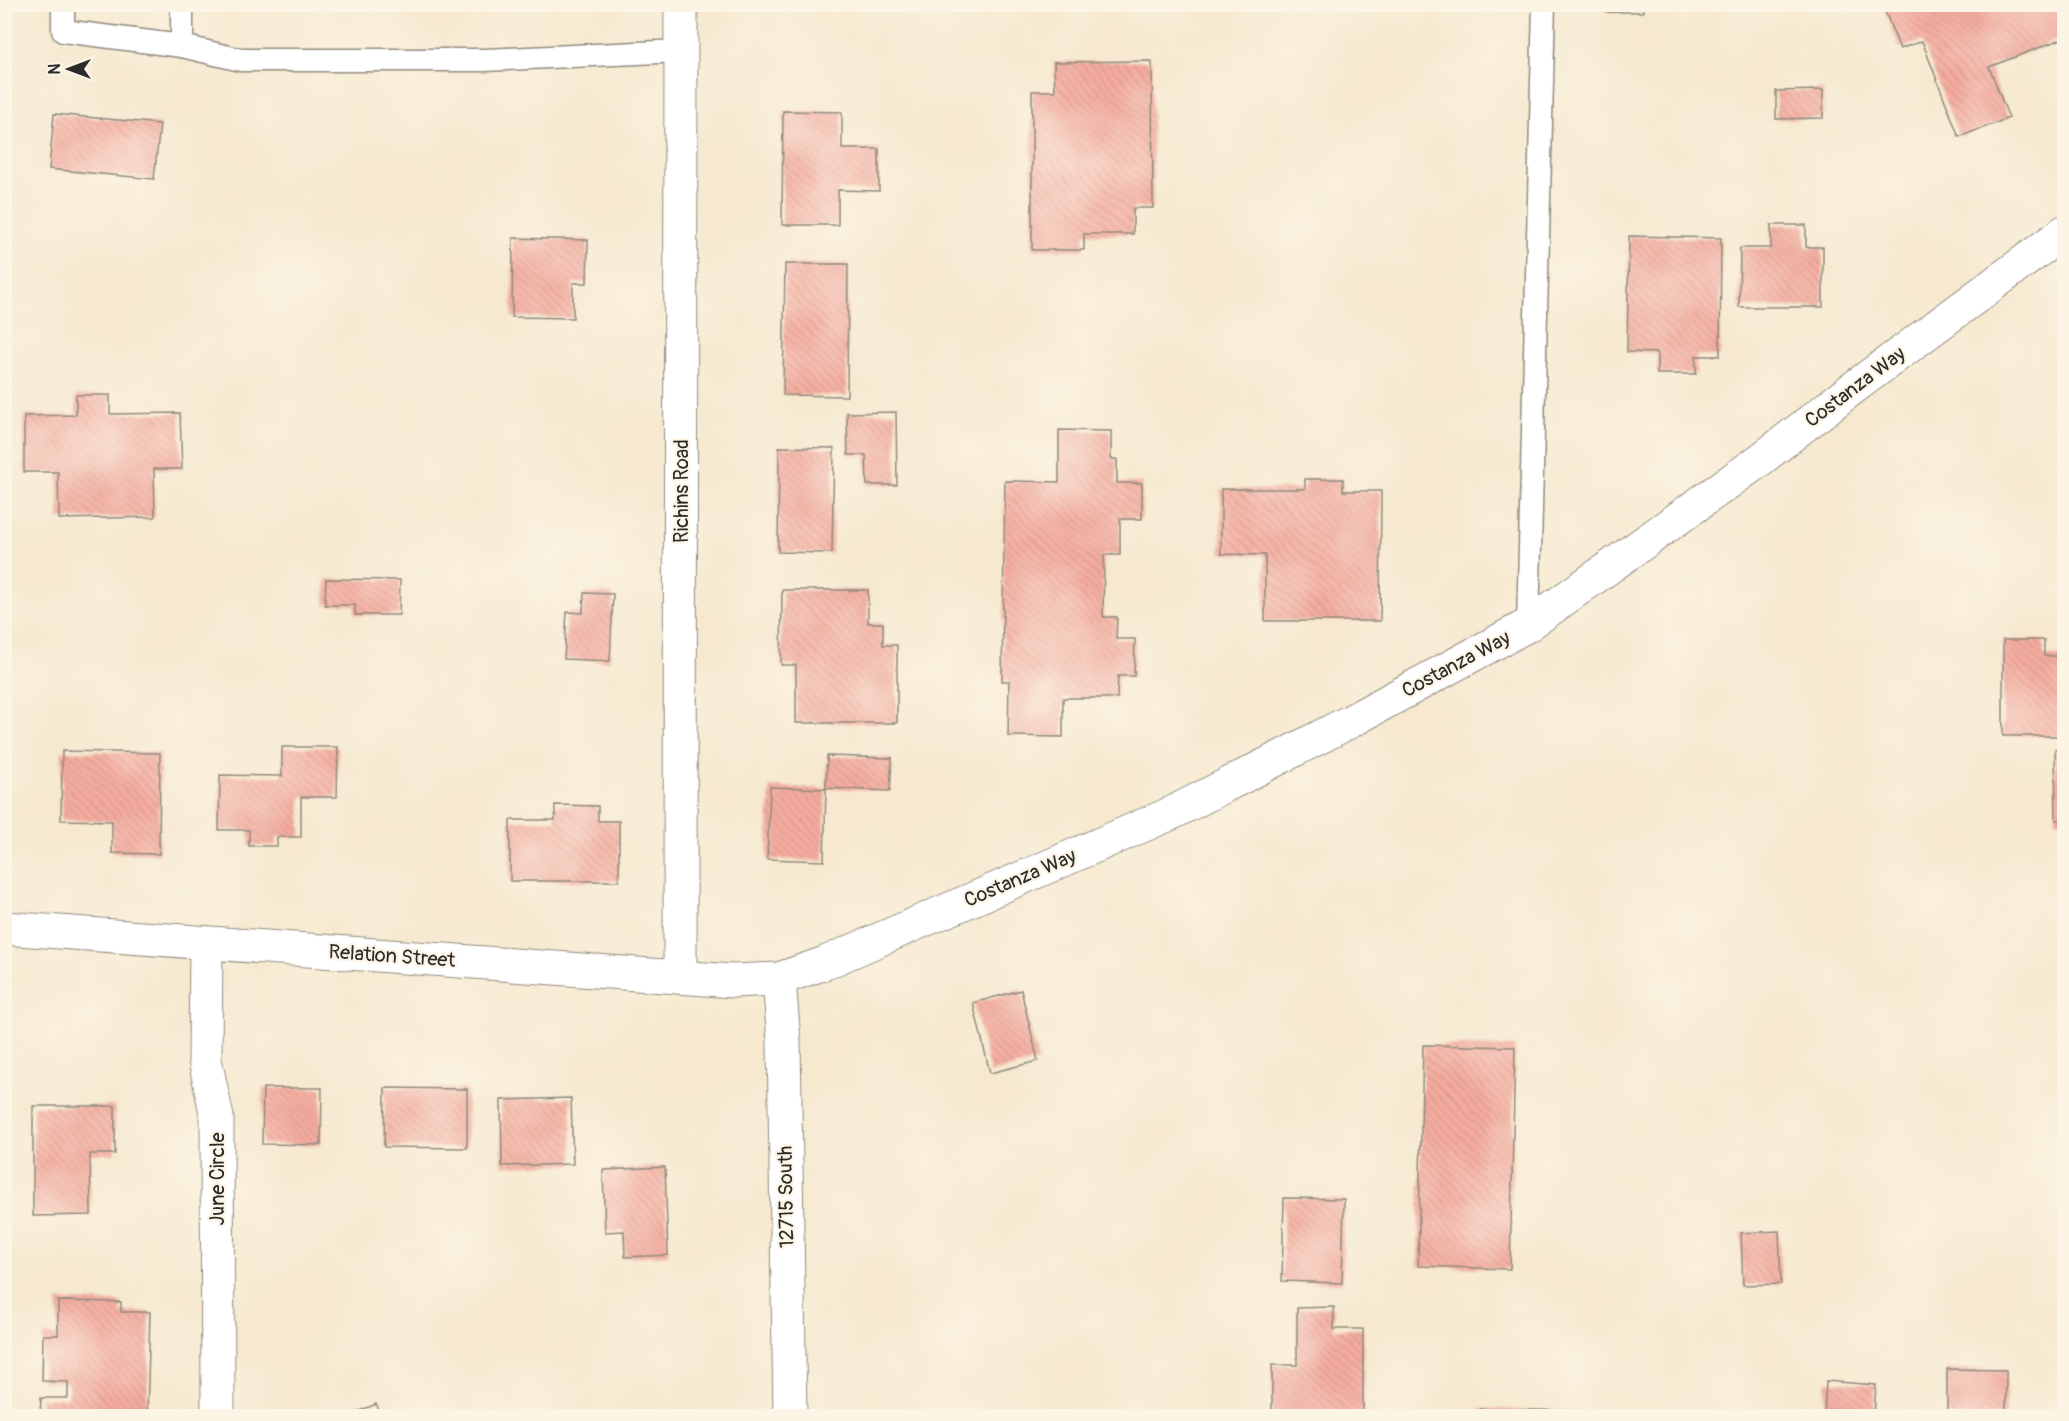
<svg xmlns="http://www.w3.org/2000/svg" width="2069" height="1421" viewBox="0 0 2069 1421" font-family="Pangolin,sans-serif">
<defs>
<pattern id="building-back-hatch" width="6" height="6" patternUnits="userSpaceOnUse" patternTransform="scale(1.5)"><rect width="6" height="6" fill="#f5ac9f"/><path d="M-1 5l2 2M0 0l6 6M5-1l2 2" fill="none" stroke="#d29489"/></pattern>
</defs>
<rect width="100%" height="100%" fill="#fcf5e5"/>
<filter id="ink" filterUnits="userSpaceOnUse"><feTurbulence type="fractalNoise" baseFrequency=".0167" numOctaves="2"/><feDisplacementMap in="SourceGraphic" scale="12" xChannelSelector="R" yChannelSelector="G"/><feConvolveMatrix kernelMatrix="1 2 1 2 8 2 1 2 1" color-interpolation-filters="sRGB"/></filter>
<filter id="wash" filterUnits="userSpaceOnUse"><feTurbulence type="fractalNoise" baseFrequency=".008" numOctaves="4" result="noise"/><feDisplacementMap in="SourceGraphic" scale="24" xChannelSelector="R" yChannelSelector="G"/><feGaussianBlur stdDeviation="1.35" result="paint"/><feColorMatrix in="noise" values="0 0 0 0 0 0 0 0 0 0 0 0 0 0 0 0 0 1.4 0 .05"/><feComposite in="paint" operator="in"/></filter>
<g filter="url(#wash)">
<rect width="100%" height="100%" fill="#f6e9d0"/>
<g id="blocks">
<g fill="url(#building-back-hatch)">
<path d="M 1607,4 L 1643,4 L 1643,12 L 1606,12 Z"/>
<path d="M 1882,4 L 2064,4 L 2064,38 L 1989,67 L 2009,118 L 1959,137 L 1922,41 L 1900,49 Z"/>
<path d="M 1152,61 L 1153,208 L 1133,208 L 1133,234 L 1084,234 L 1084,250 L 1032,250 L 1032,91 L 1055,91 L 1054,62 Z"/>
<path d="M 1823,90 L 1823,118 L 1776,119 L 1776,91 Z"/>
<path d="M 783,111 L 842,112 L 842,149 L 879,149 L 879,191 L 838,190 L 838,225 L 782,225 Z"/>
<path d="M 54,114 L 160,124 L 154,179 L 49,169 Z"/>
<path d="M 1771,225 L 1806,225 L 1806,247 L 1823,247 L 1823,307 L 1739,307 L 1740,248 L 1771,248 Z"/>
<path d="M 1629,236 L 1721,238 L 1720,356 L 1696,356 L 1696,374 L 1657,374 L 1657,353 L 1627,352 Z"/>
<path d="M 513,238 L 588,240 L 587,283 L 573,283 L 573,318 L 512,317 Z"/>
<path d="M 785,264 L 848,264 L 847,396 L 783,395 Z"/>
<path d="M 76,395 L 110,395 L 110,414 L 180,413 L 182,469 L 154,469 L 155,517 L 59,519 L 58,472 L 24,472 L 24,416 L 76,415 Z"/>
<path d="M 896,412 L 897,485 L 867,485 L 866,455 L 848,455 L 847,413 Z"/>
<path d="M 1059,430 L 1111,431 L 1111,459 L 1117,459 L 1117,483 L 1142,483 L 1142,519 L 1120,519 L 1120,555 L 1104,555 L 1103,617 L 1117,617 L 1116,639 L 1135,639 L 1134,676 L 1118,676 L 1117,698 L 1063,698 L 1063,737 L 1008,736 L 1009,681 L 1002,681 L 1005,481 L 1059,482 Z"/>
<path d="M 779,447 L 834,448 L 832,553 L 778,552 Z"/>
<path d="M 1305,479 L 1343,479 L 1343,491 L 1381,491 L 1380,621 L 1265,621 L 1265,555 L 1221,554 L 1221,489 L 1305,489 Z"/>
<path d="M 326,579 L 400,580 L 399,615 L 355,615 L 355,605 L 325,605 Z"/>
<path d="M 782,590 L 868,590 L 868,623 L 883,623 L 883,645 L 897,645 L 897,723 L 796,723 L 796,665 L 781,665 Z"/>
<path d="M 584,593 L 613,594 L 610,661 L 564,659 L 567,612 L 583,613 Z"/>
<path d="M 2003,640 L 2044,640 L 2044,656 L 2064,656 L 2064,736 L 2003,736 Z"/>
<path d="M 282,747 L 338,747 L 337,797 L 301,797 L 301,837 L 277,837 L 277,846 L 249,846 L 249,830 L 219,830 L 220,775 L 282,776 Z"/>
<path d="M 2055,750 L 2064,750 L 2064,820 L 2056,820 Z"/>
<path d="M 62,751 L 160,753 L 159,854 L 112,853 L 112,821 L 61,820 Z"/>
<path d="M 827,756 L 892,758 L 890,791 L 826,788 Z"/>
<path d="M 770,787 L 826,789 L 824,861 L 767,859 Z"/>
<path d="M 555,805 L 598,806 L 598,821 L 619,821 L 619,881 L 510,881 L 510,820 L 555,820 Z"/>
<path d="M 1021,990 L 1038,1061 L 990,1073 L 973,1003 Z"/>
<path d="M 1423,1045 L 1515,1047 L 1510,1269 L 1418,1266 Z"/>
<path d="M 263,1088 L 322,1088 L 321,1145 L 262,1144 Z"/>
<path d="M 385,1088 L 467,1089 L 467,1148 L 384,1147 Z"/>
<path d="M 571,1098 L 573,1164 L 502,1166 L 501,1100 Z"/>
<path d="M 33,1106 L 115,1106 L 115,1154 L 90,1154 L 91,1215 L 33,1216 Z"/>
<path d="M 665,1167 L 668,1255 L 625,1257 L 624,1231 L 605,1232 L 603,1170 Z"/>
<path d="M 1284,1198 L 1344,1199 L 1342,1283 L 1282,1281 Z"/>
<path d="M 1779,1231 L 1781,1284 L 1743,1285 L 1741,1233 Z"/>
<path d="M 58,1301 L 121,1302 L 121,1312 L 150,1312 L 147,1416 L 40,1416 L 41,1398 L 68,1398 L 68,1382 L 42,1381 L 43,1335 L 58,1335 Z"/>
<path d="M 1334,1307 L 1334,1329 L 1363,1329 L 1363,1416 L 1272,1416 L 1272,1365 L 1297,1365 L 1297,1308 Z"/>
<path d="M 1947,1369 L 2006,1370 L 2006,1416 L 1947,1416 Z"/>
<path d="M 1826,1381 L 1876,1385 L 1874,1416 L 1824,1416 Z"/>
<path d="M 376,1404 L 382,1416 L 348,1416 Z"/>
<path d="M 1480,1409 L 1579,1411 L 1579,1416 L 1480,1416 Z"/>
</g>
</g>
</g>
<g filter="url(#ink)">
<use href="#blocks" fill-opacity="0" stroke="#908a7e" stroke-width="1.5"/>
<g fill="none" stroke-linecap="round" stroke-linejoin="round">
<defs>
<g id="lane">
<path d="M 63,4 L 63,31 L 182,46 L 241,60 L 484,60 L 681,51"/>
<path d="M 182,4 L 182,46"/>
<path d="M 1528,625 L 1544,4"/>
</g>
<g id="street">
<path d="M 4,928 L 733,981 L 779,979 L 825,963 L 1172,813 L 1351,721 L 1528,625 L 1756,463 L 1853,388 L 2064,232"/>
<path d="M 206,943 L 205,1060 L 217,1117 L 218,1416"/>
<path d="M 680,977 L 681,4"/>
<path d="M 779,979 L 784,1041 L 790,1416"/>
</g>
</defs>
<use href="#lane" stroke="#908a7e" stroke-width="25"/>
<use href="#street" stroke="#908a7e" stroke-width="35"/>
<use href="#lane" stroke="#fff" stroke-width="22"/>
<use href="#street" stroke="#fff" stroke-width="33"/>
</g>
</g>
<g text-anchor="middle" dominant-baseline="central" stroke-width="4.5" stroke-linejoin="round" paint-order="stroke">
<g font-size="20" fill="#2b2b2b" stroke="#fcf5e5">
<text transform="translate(1855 387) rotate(-37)">Costanza Way</text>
<text transform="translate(681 491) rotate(-90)">Richins Road</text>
<text transform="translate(1456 664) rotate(-28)">Costanza Way</text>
<text transform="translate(1020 878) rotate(-23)">Costanza Way</text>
<text transform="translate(392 956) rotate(4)">Relation Street</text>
<text transform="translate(217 1179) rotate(-90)">June Circle</text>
<text transform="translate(786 1197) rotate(-91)">12715 South</text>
</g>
</g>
<rect width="2069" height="1421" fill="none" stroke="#fcf5e5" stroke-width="24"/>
<g transform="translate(69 69) rotate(270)" stroke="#fcf5e5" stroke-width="4.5" paint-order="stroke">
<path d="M0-4.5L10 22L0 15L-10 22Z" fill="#2b2b2b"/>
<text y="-9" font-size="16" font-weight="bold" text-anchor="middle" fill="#2b2b2b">N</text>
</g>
</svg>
